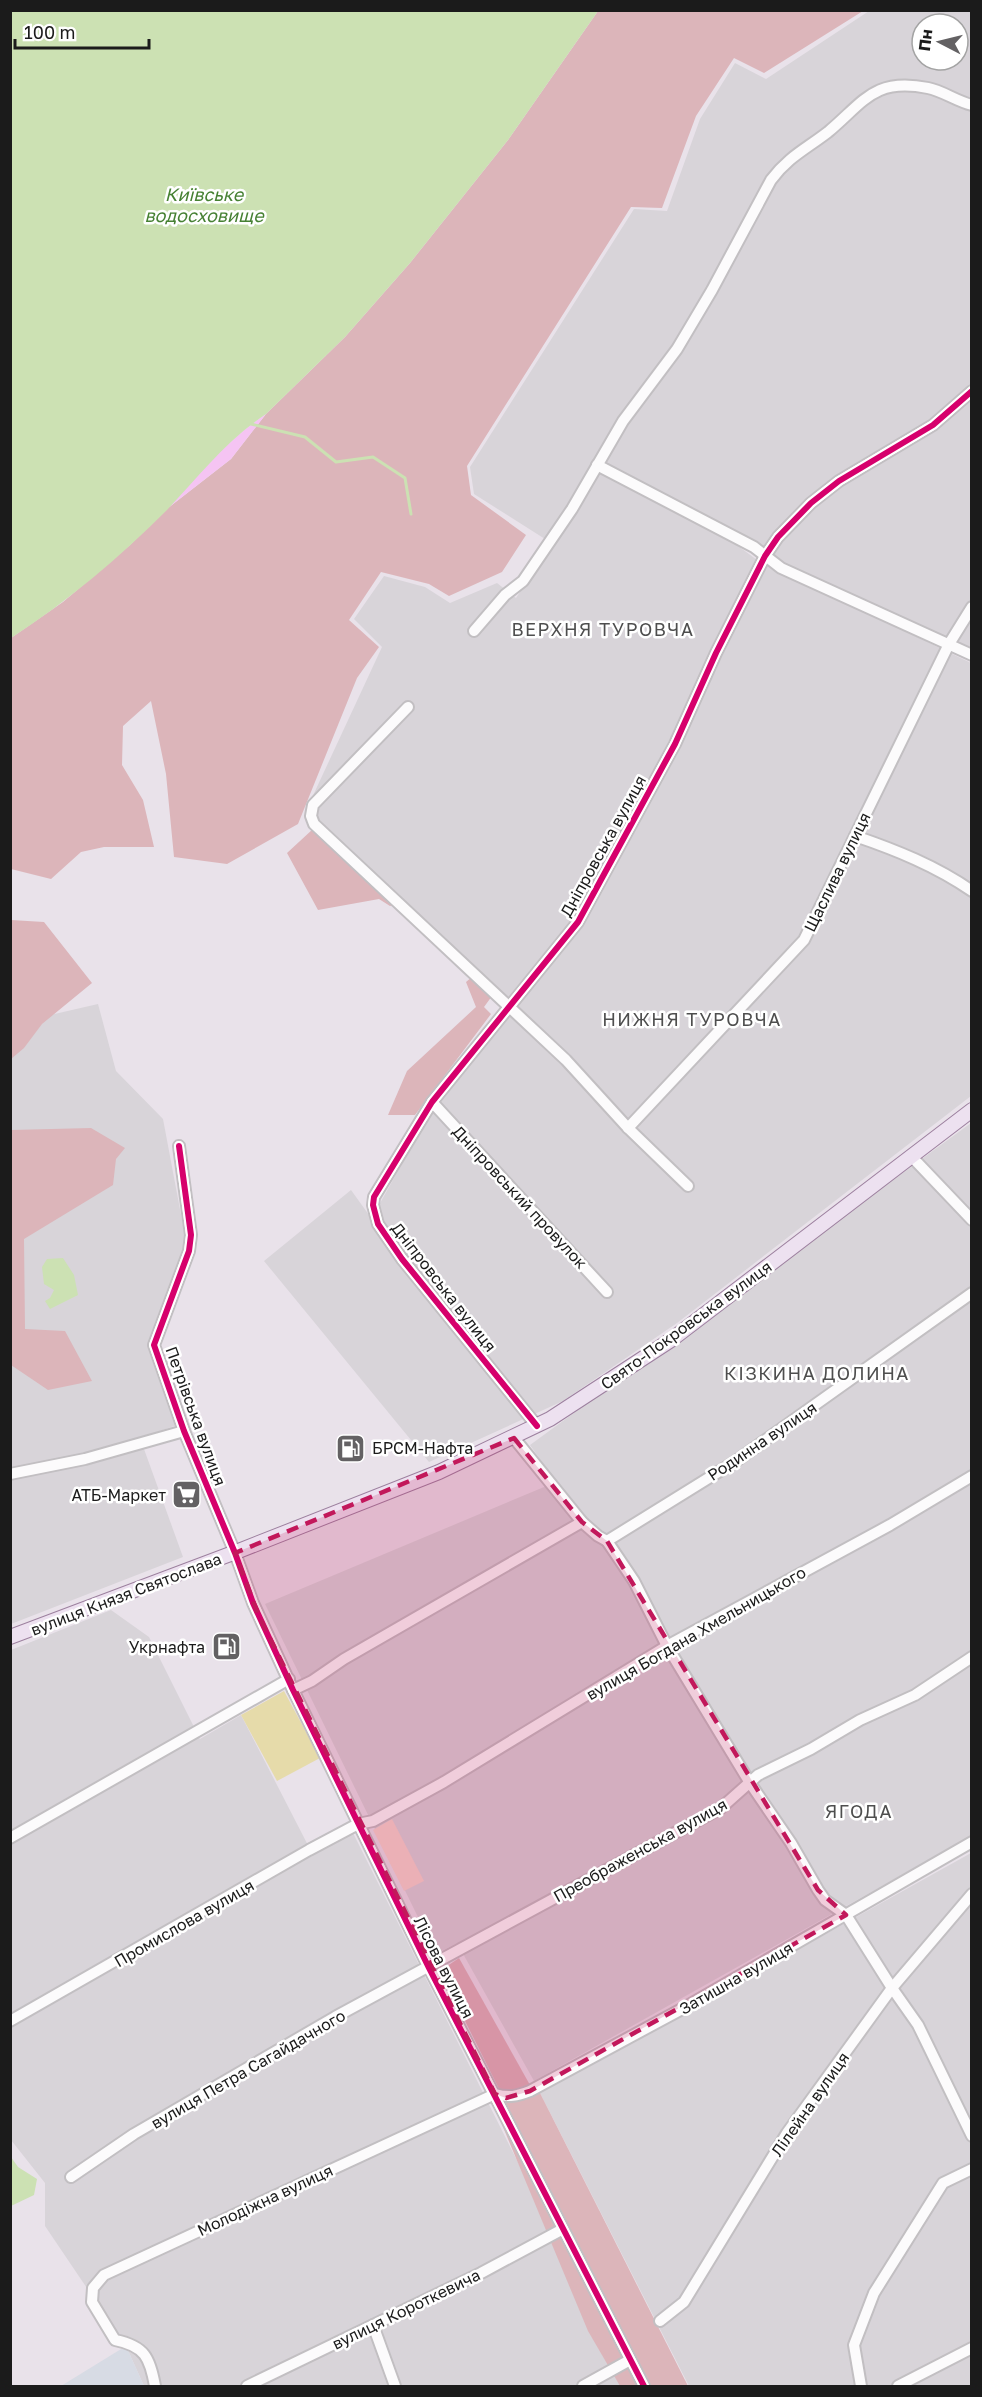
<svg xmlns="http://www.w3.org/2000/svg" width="982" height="2397" viewBox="0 0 982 2397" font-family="'Golos Text',sans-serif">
<rect width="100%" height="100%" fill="#e9e2ea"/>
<g fill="#d8d4d9" fill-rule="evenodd">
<path d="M 869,11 L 971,11 L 971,650 L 784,565 L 595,461 L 545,539 L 474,494 L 470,467 L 634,209 L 667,211 L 700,119 L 735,63 L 766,79 ZM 922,24 L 958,24 L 958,60 L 922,60 Z"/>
<path d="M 600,470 L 730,540 L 757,560 L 971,663 L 971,1096 L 677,1323 L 563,1401 L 429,1462 L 264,1261 L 351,1190 L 369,1215 L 379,1205 L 437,1101 L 514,1006 L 319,822 L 310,802 L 382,647 L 354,619 L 384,576 L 425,587 L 450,603 L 497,583 L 516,598 Z"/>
<path d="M 98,1004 L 116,1071 L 163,1119 L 185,1236 L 181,1261 L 151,1345 L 177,1425 L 140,1438 L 183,1557 L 11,1624 L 11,1024 Z"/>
<path d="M 971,1123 L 971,1836 L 534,2081 L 457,1943 L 436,1954 L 265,1604 L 556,1482 L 530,1445 Z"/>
<path d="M 111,1610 L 149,1637 L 200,1739 L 241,1715 L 313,1855 L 353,1833 L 630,2386 L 144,2386 L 126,2346 L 45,2226 L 45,2183 L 11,2140 L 11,1650 Z"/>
<path d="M 971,1853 L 971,2386 L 689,2386 L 540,2093 Z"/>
</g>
<path fill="#d7dbe4" d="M 126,2346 L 144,2386 L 61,2386 Z"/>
<g fill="#dcb5ba">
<path d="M 598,11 L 863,11 L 764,73 L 734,58 L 696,116 L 662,208 L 631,207 L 467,466 L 471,495 L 526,535 L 502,572 L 449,596 L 429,584 L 381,572 L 349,620 L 379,647 L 357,678 L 298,824 L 227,864 L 174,857 L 166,774 L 151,701 L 123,726 L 122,765 L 143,800 L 154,847 L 104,847 L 81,852 L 51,879 L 11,869 L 11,638 L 63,602 L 130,545 L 168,508 L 231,459 L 266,414 L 345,337 L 410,263 L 508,140 Z"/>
<path d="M 313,829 L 394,905 L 390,906 L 379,899 L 318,910 L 287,853 Z"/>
<path d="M 11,920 L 44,922 L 92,983 L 42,1024 L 24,1048 L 11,1059 Z"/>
<path d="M 472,977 L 492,996 L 484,1007 L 491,1014 L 415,1115 L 388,1115 L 407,1071 L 476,1007 L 466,982 Z"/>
<path d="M 91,1128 L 125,1148 L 116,1159 L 113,1185 L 24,1239 L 25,1329 L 65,1331 L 92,1381 L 48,1390 L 11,1365 L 11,1130 Z"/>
<path d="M 459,1958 L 530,2085 L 509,2092 L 499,2089 L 440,1971 Z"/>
<path d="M 540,2093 L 688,2386 L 620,2386 L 588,2331 L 493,2103 Z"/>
</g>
<path fill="#f5c4f3" d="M 266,414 L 231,459 L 168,508 C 198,475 228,439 266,414 Z"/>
<path fill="#f5d6cd" d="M 392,1819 L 424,1881 L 404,1891 L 373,1830 Z"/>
<path fill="#e6dbaa" d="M 284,1691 L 320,1758 L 277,1781 L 241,1715 Z"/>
<g fill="#cce1b3">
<path d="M 11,10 L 598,11 L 508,140 L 410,263 L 345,337 L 266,414 C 227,440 198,477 167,510 C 120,557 67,602 11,638 Z"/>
<path d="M 63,1258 L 74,1275 L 78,1295 L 50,1309 L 45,1301 L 50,1298 L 54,1290 L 44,1284 L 42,1267 L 47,1259 Z"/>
<path d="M 11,2157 L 18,2167 L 37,2179 L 34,2195 L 11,2206 Z"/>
</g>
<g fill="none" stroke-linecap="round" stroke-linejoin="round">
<path stroke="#cce1b3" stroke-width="3" d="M 251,424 L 305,437 L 336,462 L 373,457 L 405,478 L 411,514"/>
<defs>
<g id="minor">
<path d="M 597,465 L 754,547 L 781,568 L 972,655"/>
<path d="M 474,631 L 505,595 L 523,581 L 572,509 L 623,421 L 677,349 L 712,290 L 771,180 C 788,157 806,149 828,132 C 864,102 874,77 928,88 C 943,91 956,101 972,105"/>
<path d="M 408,707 L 313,805 L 311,816 L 314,824 L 566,1060 L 628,1128 L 688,1186"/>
<path d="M 855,836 C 896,850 936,866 972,891"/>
<path d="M 432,1102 L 607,1292"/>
<path d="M 628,1128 L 804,940 L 949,644 L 972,607"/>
<path d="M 179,1146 L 191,1235 L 189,1251 L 154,1345 L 184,1431 L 235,1553 L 253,1603 L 293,1690 L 429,1968 L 644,2386"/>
<path d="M 912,1157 L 972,1220"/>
<path d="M 537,1426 L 402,1259 L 378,1224 L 373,1205 L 374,1197 L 432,1102 L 578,922 L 675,744 L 716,653 L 765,556 L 778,537 L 811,503 L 839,481 L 933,425 L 972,391"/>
<path d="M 514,1438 L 582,1522 L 598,1536 L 607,1541 L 634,1581 L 667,1646 L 750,1783 L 791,1843 L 818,1890 L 825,1900 L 846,1915 L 892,1988 L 918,2025 L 972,2136"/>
<path d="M 10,1474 L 85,1459 L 184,1431"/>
<path d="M 607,1541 L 736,1461 L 972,1293"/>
<path d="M 293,1690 L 312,1681 L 344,1659 L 582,1522"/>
<path d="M 10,1838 L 289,1679"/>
<path d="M 10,2021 L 309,1850 L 358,1824 L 373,1821 L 444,1782 L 667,1646 L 890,1525 L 972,1476"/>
<path d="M 71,2177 L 134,2134 L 335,2017 L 721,1808 L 758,1775 L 811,1749 L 860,1720 L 915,1695 L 972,1657"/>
<path d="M 660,2321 L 684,2302 L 787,2133 L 892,1988 L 972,1894"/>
<path d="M 373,2325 L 395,2386"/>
<path d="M 155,2386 C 150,2358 145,2346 115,2340 L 92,2302 L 93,2288 L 104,2275 L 495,2094 C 509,2098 517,2096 530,2091 L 682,2009 L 972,1842"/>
<path d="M 247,2386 L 481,2273 L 563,2229"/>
<path d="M 583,2386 L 630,2360"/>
<path d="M 861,2386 L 854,2345 L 874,2293 L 943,2183 L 972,2169"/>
<path d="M 898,2386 L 972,2348"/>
</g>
<path id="major" d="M 10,1637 L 241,1550 L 439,1472 L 550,1419 L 671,1340 L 972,1110"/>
</defs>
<use href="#minor" stroke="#c2bfc2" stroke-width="14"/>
<use href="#major" stroke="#9d809f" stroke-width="16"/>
<use href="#minor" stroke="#fcfbfc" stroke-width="10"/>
<use href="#major" stroke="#ede1f0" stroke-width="14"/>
<defs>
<g id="cycleway">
<path d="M 179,1146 L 191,1235 L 189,1251 L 154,1345 L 184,1431 L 235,1553 L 253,1603 L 293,1690 L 429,1968 L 644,2386"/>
<path d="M 537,1426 L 402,1259 L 378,1224 L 373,1205 L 374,1197 L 432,1102 L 578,922 L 675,744 L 716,653 L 765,556 L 778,537 L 811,503 L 839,481 L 933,425 L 972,391"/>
</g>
</defs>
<use href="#cycleway" stroke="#fff" stroke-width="10"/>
<use href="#cycleway" stroke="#d6006c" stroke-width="6"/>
</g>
<path fill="#c2185b" fill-opacity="0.2" stroke="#c2185b" stroke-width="4.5" stroke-dasharray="12 8" stroke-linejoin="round" d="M 514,1438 L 582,1522 L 607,1541 L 818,1890 L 846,1915 L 530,2091 L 506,2098 L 495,2094 L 258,1614 L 235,1553 Z"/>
<defs>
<symbol id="fuel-square" viewBox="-11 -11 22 22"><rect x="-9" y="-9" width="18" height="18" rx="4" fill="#636163" stroke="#fff"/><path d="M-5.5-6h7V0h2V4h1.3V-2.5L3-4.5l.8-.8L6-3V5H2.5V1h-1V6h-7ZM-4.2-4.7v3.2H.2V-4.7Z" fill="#fff"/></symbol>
<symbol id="supermarket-square" viewBox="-11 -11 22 22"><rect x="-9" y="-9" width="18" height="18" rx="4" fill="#636163" stroke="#fff"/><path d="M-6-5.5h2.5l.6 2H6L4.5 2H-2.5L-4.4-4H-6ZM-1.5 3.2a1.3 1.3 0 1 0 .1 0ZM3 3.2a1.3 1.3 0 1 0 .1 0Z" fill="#fff"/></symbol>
</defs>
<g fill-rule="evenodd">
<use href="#fuel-square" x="334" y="1432" width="33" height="33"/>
<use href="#supermarket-square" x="170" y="1478" width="33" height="33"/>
<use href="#fuel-square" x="210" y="1630" width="33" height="33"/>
</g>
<g text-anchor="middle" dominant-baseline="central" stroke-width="5" stroke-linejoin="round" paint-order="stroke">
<g font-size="16" fill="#1b1b1b" stroke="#fff">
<text transform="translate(603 846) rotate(-61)">Дніпровська вулиця</text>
<text transform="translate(837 872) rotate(-64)">Щаслива вулиця</text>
<text transform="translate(520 1197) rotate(47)">Дніпровський провулок</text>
<text transform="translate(444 1287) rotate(52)">Дніпровська вулиця</text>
<text transform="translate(686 1325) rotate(-36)">Свято-Покровська вулиця</text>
<text transform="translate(196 1416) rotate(70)">Петрівська вулиця</text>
<text transform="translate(762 1441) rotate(-34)">Родинна вулиця</text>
<text transform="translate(126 1594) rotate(-21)">вулиця Князя Святослава</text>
<text transform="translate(696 1633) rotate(-30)">вулиця Богдана Хмельницького</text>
<text transform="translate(640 1850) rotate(-29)">Преображенська вулиця</text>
<text transform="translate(184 1923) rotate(-30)">Промислова вулиця</text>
<text transform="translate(444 1967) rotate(63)">Лісова вулиця</text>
<text transform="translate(736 1978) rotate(-30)">Затишна вулиця</text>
<text transform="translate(248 2069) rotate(-30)">вулиця Петра Сагайдачного</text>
<text transform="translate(810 2104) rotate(-55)">Лілейна вулиця</text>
<text transform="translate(265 2200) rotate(-25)">Молодіжна вулиця</text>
<text transform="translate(406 2309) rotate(-26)">вулиця Короткевича</text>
</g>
<g font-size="16" fill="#1b1b1b" stroke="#fff" text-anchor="end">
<text x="372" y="1448" text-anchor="start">БРСМ-Нафта</text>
<text x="166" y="1495">АТБ-Маркет</text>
<text x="205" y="1647">Укрнафта</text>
</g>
<g font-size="18" font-style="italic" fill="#468133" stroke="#fff">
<text x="204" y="194">Київське<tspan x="204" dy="21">водосховище</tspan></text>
</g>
<g font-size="18" letter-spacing="1.5" fill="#4e4e4e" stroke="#fff">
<text x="603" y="629">ВЕРХНЯ ТУРОВЧА</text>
<text x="692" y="1019">НИЖНЯ ТУРОВЧА</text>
<text x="817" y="1373">КІЗКИНА ДОЛИНА</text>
<text x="859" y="1811">ЯГОДА</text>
</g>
</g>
<rect width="982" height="2397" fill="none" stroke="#1b1b1b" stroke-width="24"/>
<g transform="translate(940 42) rotate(277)"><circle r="28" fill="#ffffff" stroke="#a4a4a4" stroke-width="1.5"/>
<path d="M0-4.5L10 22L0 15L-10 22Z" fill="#636163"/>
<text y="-9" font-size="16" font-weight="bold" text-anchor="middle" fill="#1b1b1b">Пн</text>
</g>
<path d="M15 39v9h134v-9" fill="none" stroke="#1b1b1b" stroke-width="3"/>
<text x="24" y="39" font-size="18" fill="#1b1b1b" stroke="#ffffff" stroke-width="4.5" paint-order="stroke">100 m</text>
</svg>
